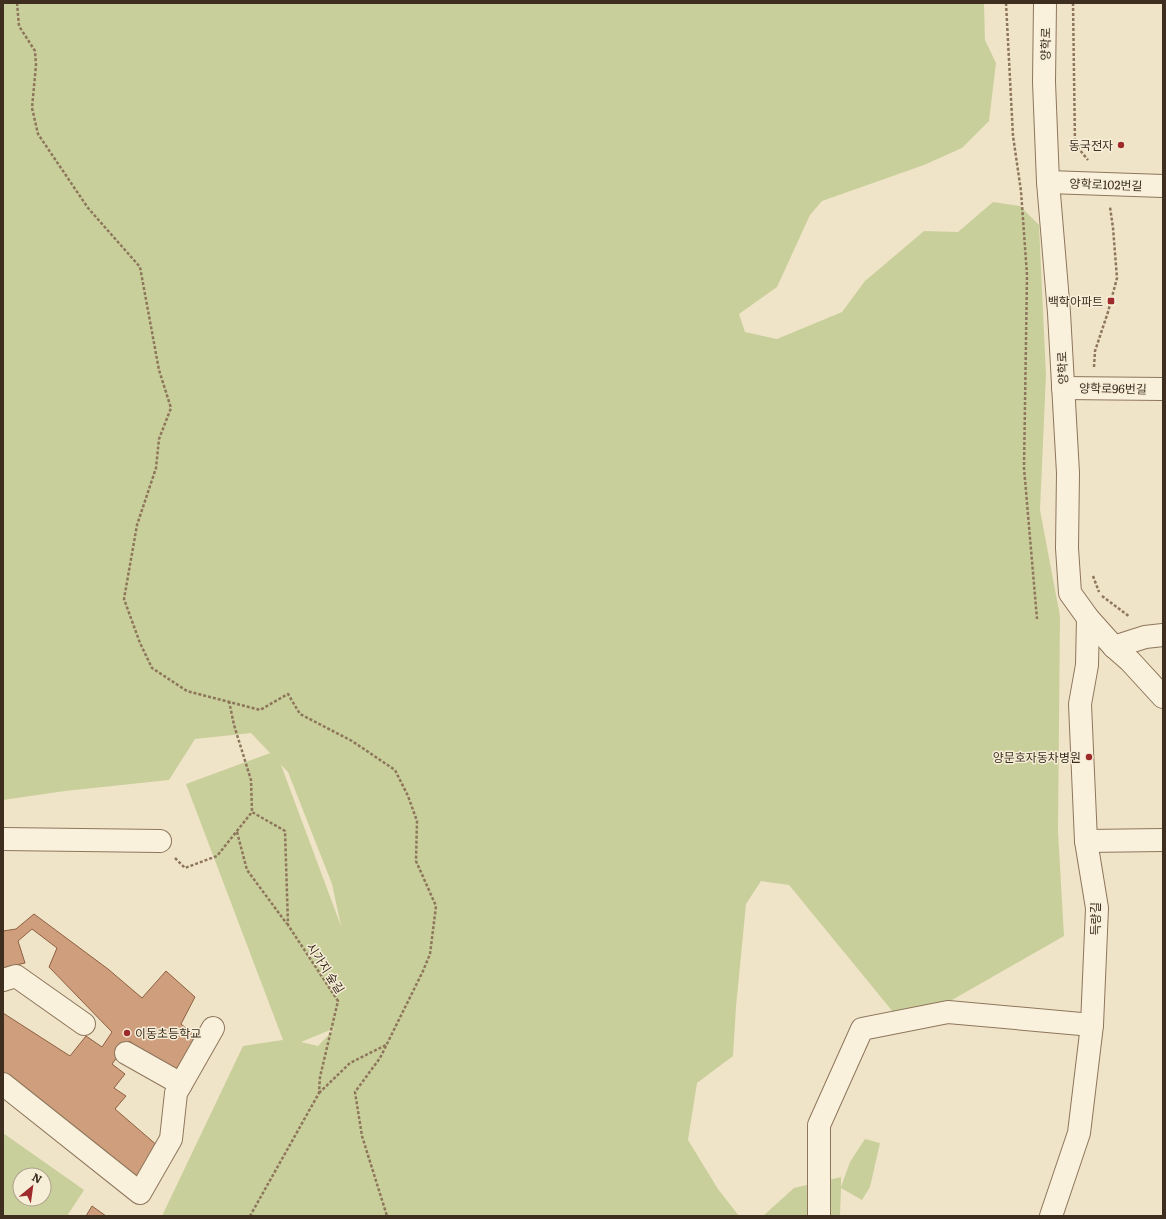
<svg xmlns="http://www.w3.org/2000/svg" width="1166" height="1219" viewBox="0 0 1166 1219" font-family="Literata,'Noto Sans KR',serif">
<rect width="100%" height="100%" fill="#f0e4c8"/>
<g fill="#c9cf9b" fill-rule="evenodd">
<path d="M 3,3 L 984,3 L 985,40 L 996,63 L 989,121 L 962,148 L 924,165 L 822,201 L 810,215 L 777,287 L 739,314 L 745,332 L 777,339 L 842,312 L 865,281 L 924,231 L 958,232 L 993,202 L 1020,206 L 1039,225 L 1046,375 L 1040,510 L 1060,616 L 1058,831 L 1064,936 L 945,1004 L 898,1018 L 789,885 L 761,881 L 746,904 L 736,1007 L 733,1056 L 697,1083 L 688,1140 L 718,1189 L 739,1216 L 162,1216 L 243,1046 L 283,1040 L 186,784 L 270,753 L 251,733 L 195,739 L 169,780 L 65,791 L 3,800 ZM 281,765 L 288,772 L 332,884 L 341,926 ZM 335,1028 L 318,1046 L 301,1042 Z"/>
<path d="M 3,1133 L 84,1190 L 67,1216 L 3,1216 ZM 20,1175 L 44,1175 L 44,1199 L 20,1199 Z"/>
<path d="M 865,1139 L 880,1143 L 870,1187 L 862,1200 L 841,1188 L 840,1216 L 763,1216 L 794,1188 L 841,1177 L 841,1187 L 850,1162 Z"/>
</g>
<g fill="#cf9f7d" stroke="#8d5f41">
<path d="M 34,914 L 108,969 L 142,998 L 166,971 L 195,997 L 181,1024 L 201,1041 L 178,1075 L 129,1041 L 112,1064 L 125,1074 L 114,1088 L 126,1096 L 115,1109 L 159,1147 L 139,1181 L 3,1073 L 3,1013 L 70,1056 L 86,1036 L 102,1047 L 112,1032 L 49,967 L 57,948 L 32,929 L 18,941 L 25,963 L 3,968 L 3,931 L 16,929 Z"/>
<path d="M 92,1206 L 106,1216 L 86,1216 Z"/>
</g>
<g fill="none" stroke-linecap="round" stroke-linejoin="round">
<defs>
<g id="minor">
<path d="M 1045,3 L 1044,82 L 1048,182 L 1059,313 L 1068,473 L 1067,548 L 1070,593 L 1088,618 L 1114,647 L 1130,661 L 1163,697"/>
<path d="M 1048,182 L 1163,186"/>
<path d="M 1063,388 L 1163,389"/>
<path d="M 1114,647 L 1145,637 L 1163,635"/>
<path d="M 3,839 L 160,841"/>
<path d="M 1086,841 L 1163,840"/>
<path d="M 3,980 L 16,976 L 84,1024"/>
<path d="M 126,1053 L 181,1084"/>
<path d="M 3,1084 L 140,1193 L 171,1139 L 176,1093 L 213,1028"/>
<path d="M 819,1216 L 819,1125 L 862,1029 L 948,1012 L 1092,1025"/>
<path d="M 1051,1216 L 1079,1133 L 1092,1025 L 1097,908 L 1086,841 L 1080,704 L 1087,665 L 1088,618"/>
</g>
</defs>
<use href="#minor" stroke="#8d765c" stroke-width="24"/>
<g stroke="#8d765c" stroke-width="2.5" stroke-dasharray="3 2" stroke-linecap="butt">
<path d="M 17,3 L 19,26 L 35,51 L 36,65 L 32,108 L 38,134 L 88,208 L 140,267 L 159,370 L 171,408 L 159,439 L 156,468 L 137,525 L 124,599 L 140,643 L 152,668 L 187,691 L 260,710 L 288,694 L 300,714 L 352,741 L 395,770 L 408,796 L 417,821 L 416,861 L 436,906 L 430,954 L 423,971 L 380,1058 L 355,1092 L 362,1136 L 387,1216"/>
<path d="M 1006,3 L 1013,136 L 1021,191 L 1027,275 L 1024,468 L 1037,619"/>
<path d="M 1073,3 L 1075,144 L 1088,160"/>
<path d="M 1094,367 L 1095,351 L 1108,312 L 1117,278 L 1113,228 L 1110,207"/>
<path d="M 1093,576 L 1099,592"/>
<path d="M 1102,596 L 1130,617"/>
<path d="M 229,701 L 234,725 L 251,780 L 252,812"/>
<path d="M 237,832 L 247,870 L 287,924"/>
<path d="M 175,858 L 185,868 L 217,856 L 252,812 L 285,831 L 288,925 L 338,1001 L 320,1077 L 319,1093 L 250,1216"/>
<path d="M 319,1093 L 350,1063 L 386,1045"/>
</g>
<use href="#minor" stroke="#faf1dc" stroke-width="22"/>
</g>
<g fill="#9e2a2b" stroke="#f7eed8" stroke-width="1.5">
<circle cx="1121" cy="145" r="4"/>
<rect x="1107" y="297" width="8" height="8" rx="2"/>
<circle cx="1089" cy="757" r="4"/>
<circle cx="127" cy="1033" r="4"/>
</g>
<g text-anchor="middle" dominant-baseline="central" stroke-width="3" stroke-linejoin="round" paint-order="stroke">
<g font-size="12" fill="#3d2e20" stroke="#f7eed8">
<text transform="translate(1045 44) rotate(-89)">양학로</text>
<text transform="translate(1106 184) rotate(2)">양학로102번길</text>
<text transform="translate(1062 368) rotate(-93)">양학로</text>
<text transform="translate(1113 388) rotate(1)">양학로96번길</text>
<text transform="translate(1095 919) rotate(-90)">득량길</text>
<text transform="translate(326 968) rotate(57)">시가지 숲길</text>
</g>
<g font-size="12" fill="#3d2e20" stroke="#f7eed8" text-anchor="end">
<text x="1113" y="145">동국전자</text>
<text x="1103" y="301">백학아파트</text>
<text x="1081" y="757">양문호자동차병원</text>
<text x="135" y="1033" text-anchor="start">이동초등학교</text>
</g>
</g>
<rect width="1166" height="1219" fill="none" stroke="#3d2e20" stroke-width="8"/>
<g transform="translate(32 1187) rotate(29)"><circle r="19" fill="#f7eed8" stroke="#ada18e"/>
<path d="M0-3L7 15L0 10L-7 15Z" fill="#9e2a2b"/>
<text y="-6" font-size="11" font-weight="bold" text-anchor="middle" fill="#3d2e20">N</text>
</g>
</svg>
